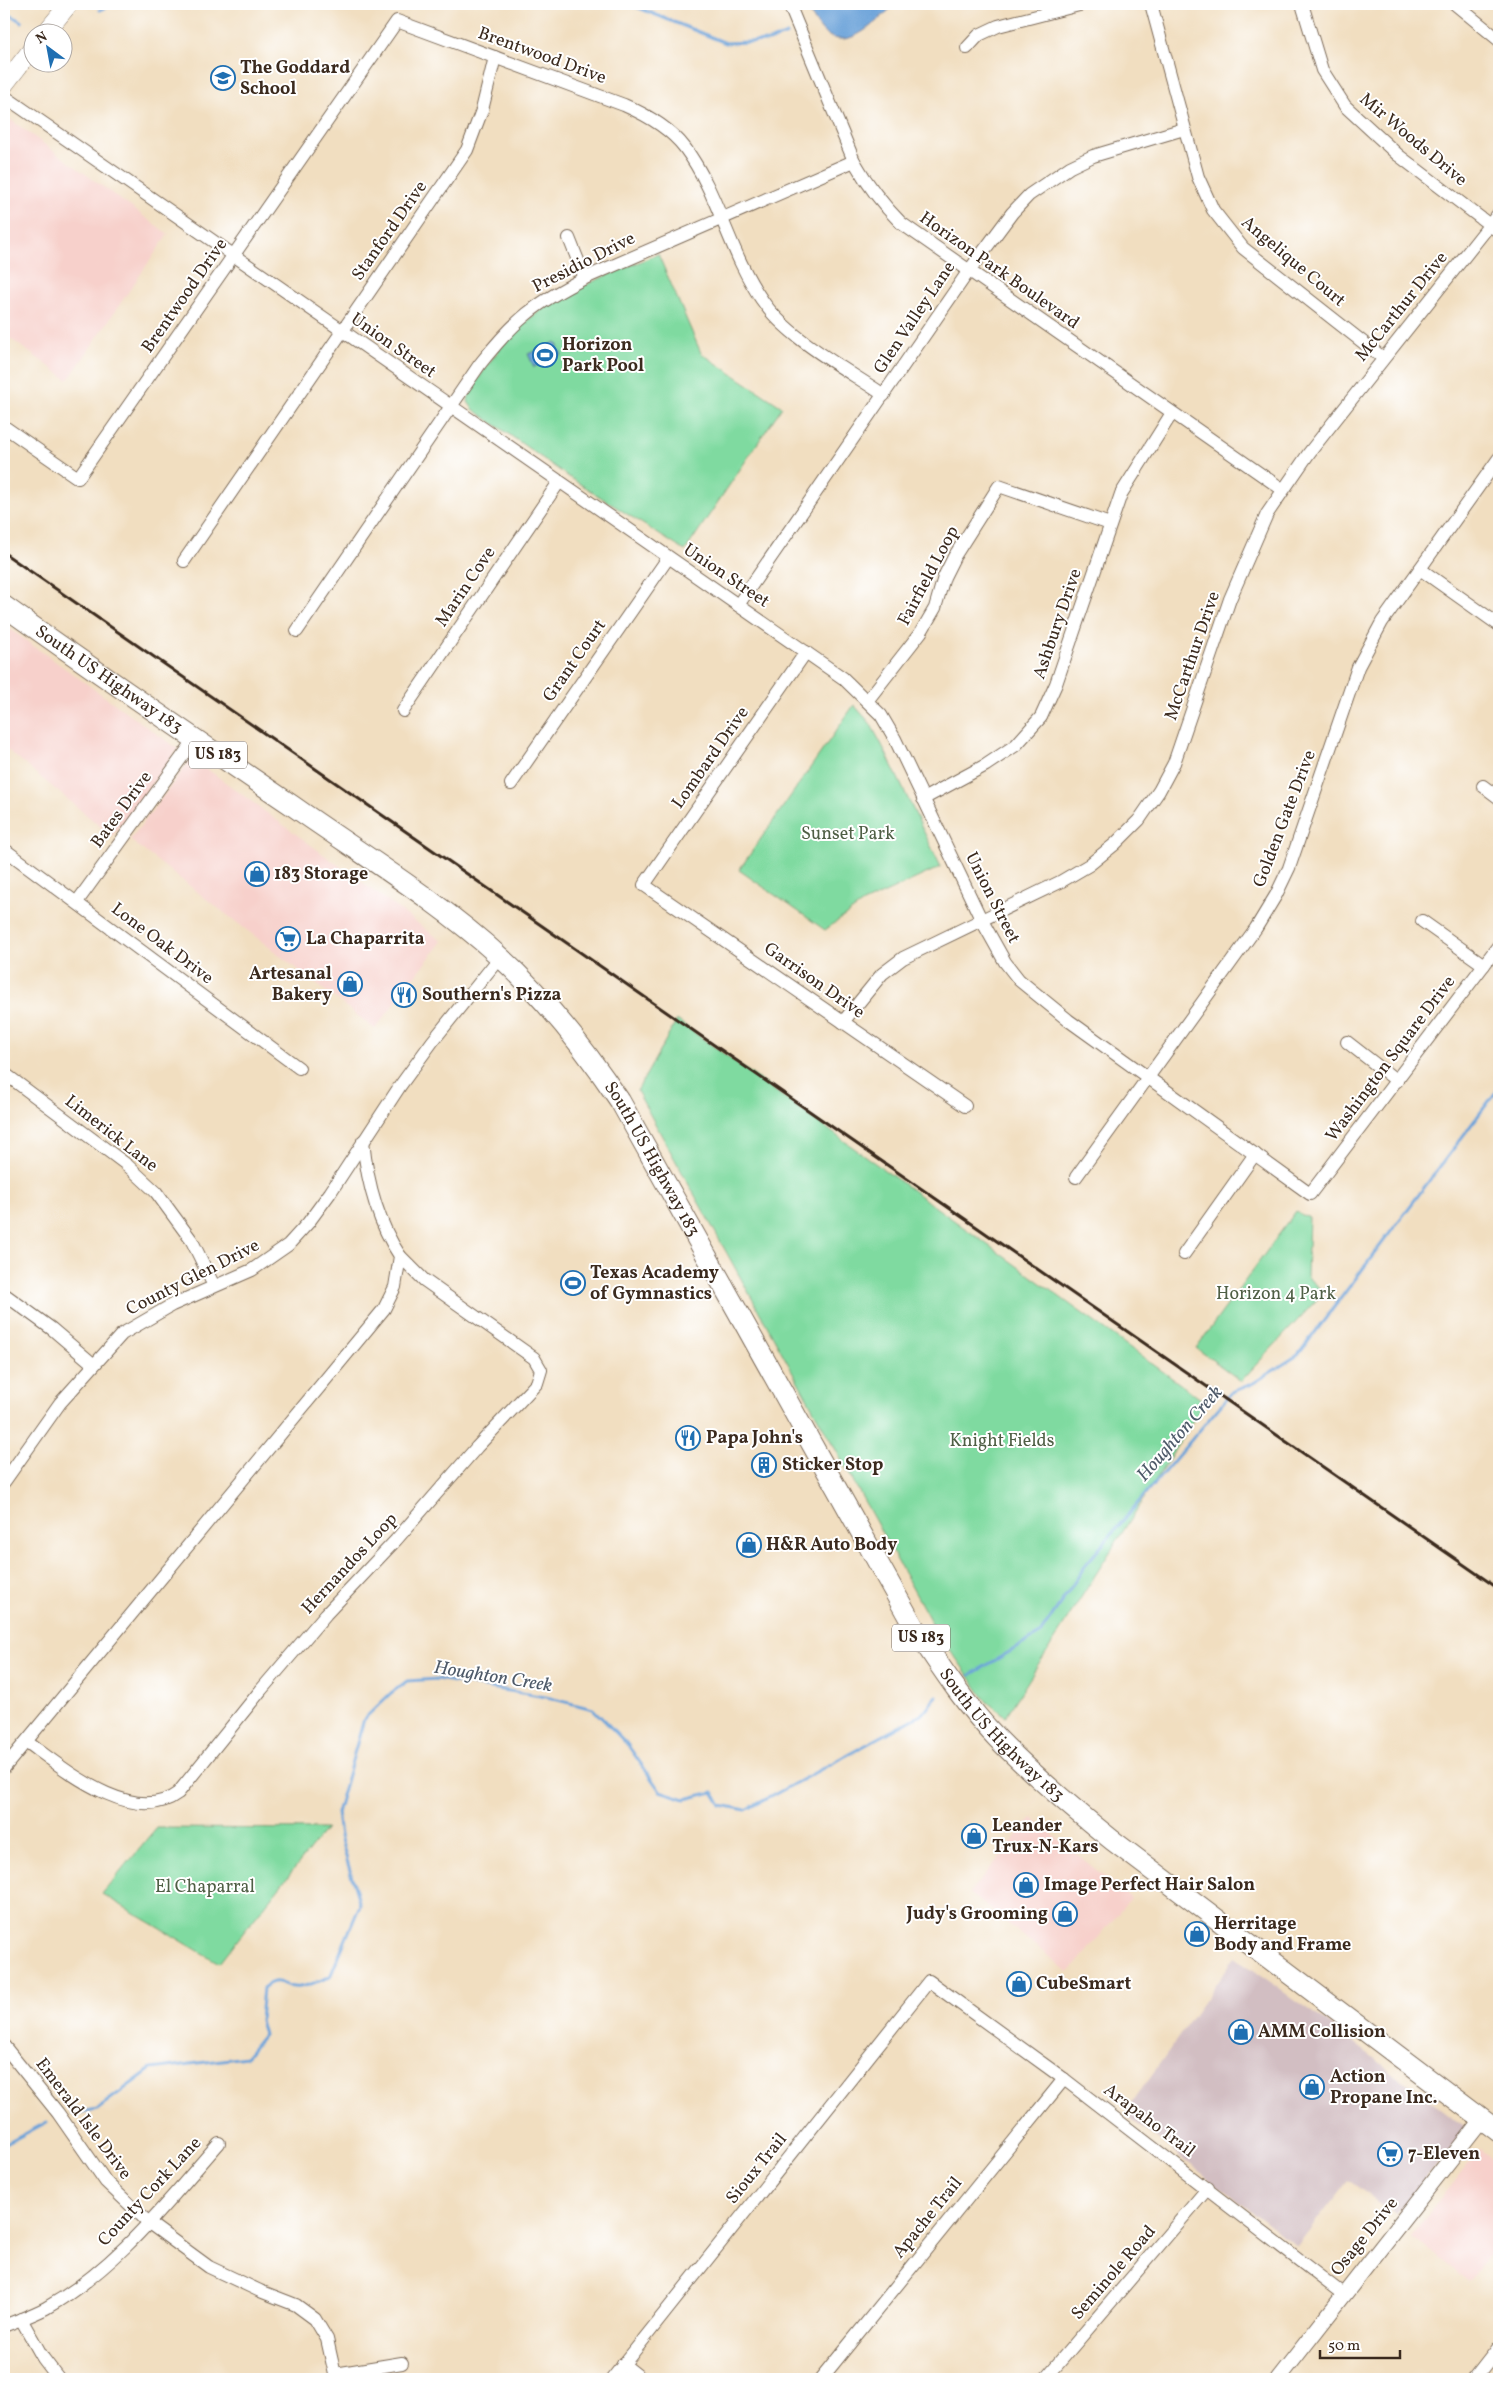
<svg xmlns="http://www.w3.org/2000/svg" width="1503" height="2383" viewBox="0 0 1503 2383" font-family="Vollkorn,serif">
<rect width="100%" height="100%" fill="#fff"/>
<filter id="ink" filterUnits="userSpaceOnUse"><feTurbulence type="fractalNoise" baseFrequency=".02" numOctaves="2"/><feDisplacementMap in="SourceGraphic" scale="10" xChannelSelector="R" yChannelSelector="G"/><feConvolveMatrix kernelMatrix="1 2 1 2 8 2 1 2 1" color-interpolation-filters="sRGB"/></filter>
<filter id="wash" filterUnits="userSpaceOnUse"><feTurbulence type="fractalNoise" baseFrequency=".0096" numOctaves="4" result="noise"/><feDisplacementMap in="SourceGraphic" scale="20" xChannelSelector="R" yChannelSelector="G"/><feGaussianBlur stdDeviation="1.12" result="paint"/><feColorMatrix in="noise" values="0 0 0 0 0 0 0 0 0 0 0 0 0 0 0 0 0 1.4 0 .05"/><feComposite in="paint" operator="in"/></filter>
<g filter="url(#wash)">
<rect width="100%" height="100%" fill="#f1dec0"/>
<g fill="#f7d0cb">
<path d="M 4,115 L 168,234 L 68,380 L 4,334 Z"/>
<path d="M 4,625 L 178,749 L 112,836 L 4,747 Z"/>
<path d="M 192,758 L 442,941 L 375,1029 L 130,840 Z"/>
<path d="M 1032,1818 L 1131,1898 L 1069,1973 L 970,1893 Z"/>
<path d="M 1480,2150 L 1499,2166 L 1499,2244 L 1470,2281 L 1411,2236 Z"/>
</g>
<path fill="#d2bec2" d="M 1235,1957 L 1324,2020 L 1467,2129 L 1395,2214 L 1348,2180 L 1297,2246 L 1124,2114 Z"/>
<g fill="#7fdaa0" stroke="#5d825f">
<path d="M 658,254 L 701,353 L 782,407 L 685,551 L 569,477 L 473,409 L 468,402 L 469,393 C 481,375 493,356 507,340 C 546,296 605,277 658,254 Z"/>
<path d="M 854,705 L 870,723 L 882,745 L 941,867 L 863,903 L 825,930 L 739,870 Z"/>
<path d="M 677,1020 L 1205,1402 L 1006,1716 L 987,1702 L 934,1627 L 637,1091 Z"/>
<path d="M 1296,1211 L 1302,1216 L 1309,1217 L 1307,1277 L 1324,1292 L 1241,1381 L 1196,1348 Z"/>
<path d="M 157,1828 L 326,1829 L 219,1963 L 102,1894 Z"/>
</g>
<g fill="#6aa2d9" stroke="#52667c">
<path d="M 814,4 L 896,4 C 879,18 853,49 829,36 C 820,32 815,20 809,12 Z"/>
<path d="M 556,342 L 562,355 L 534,367 L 528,354 Z"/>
</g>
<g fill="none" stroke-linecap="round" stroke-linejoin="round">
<g stroke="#6aa2d9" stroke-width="3">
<path d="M 629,4 L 726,43 L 769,41 L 787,34"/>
<path d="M 100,10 L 114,4"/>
<path d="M 4,16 L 12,16 L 22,22"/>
<path d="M 970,1675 L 1040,1634 L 1087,1563 L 1232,1392 L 1252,1384 L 1298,1355 L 1499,1088"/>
<path d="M 72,2114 L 97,2109 L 151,2069 L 246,2057 L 264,2035 L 260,2020 L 263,1988 C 281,1973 283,1990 299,1987 C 309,1986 320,1980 330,1977 L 360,1905 L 340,1836 L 337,1813 L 364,1719 L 391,1693 L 407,1681 L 437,1679 L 546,1697 L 593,1709 L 627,1744 L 660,1791 L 685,1799 L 713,1792 L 721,1805 L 746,1810 L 921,1715 L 937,1696"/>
<path d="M 4,2145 L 47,2122"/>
</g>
</g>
</g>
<g filter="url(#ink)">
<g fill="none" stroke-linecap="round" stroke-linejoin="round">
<defs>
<g id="minor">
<path d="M 789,4 L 854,161 C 867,184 882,204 901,223 L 1282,489"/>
<path d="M 1151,4 L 1198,177 L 1213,210 L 1243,248 L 1383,358"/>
<path d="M 1302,4 L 1322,70 L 1345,106 L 1398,155 L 1499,232"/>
<path d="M 1455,4 L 1499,40"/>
<path d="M 967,48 L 979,35 L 998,26 L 1083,4"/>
<path d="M 4,96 L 843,678 L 881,715 L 895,739 L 981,919 L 1005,962 L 1019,980 L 1068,1020 L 1310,1194 L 1499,945"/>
<path d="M 569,238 L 585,278"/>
<path d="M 6,428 L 78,478 L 397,21 L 624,105 C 647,115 670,128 685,148 C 719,194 729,253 762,300 C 787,338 846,369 884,395"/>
<path d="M 184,561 L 467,150 L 482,110 L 495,57"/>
<path d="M 1420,569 L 1499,625"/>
<path d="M 738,605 L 968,272 L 1012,213 L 1029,195 L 1070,167 L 1093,156 L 1184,129"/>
<path d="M 297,631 L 480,364 C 514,321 535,303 585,278 L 854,161"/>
<path d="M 806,652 L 644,885 L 965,1106"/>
<path d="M 867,701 L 921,632 L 935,608 L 944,577 L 954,557 L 999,486 L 1110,524"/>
<path d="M 403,711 L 559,482"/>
<path d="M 511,784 L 668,558"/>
<path d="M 1483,786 L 1499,798"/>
<path d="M 923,799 L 986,765 L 1016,745 L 1041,717 L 1056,684 L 1121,494 L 1172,413"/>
<path d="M 4,849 L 299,1068"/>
<path d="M 77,902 L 195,739"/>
<path d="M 1422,921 L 1484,965"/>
<path d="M 843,1022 L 882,974 L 903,958 L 1060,882 L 1089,865 L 1115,844 L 1139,820 L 1159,791 L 1174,763 L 1230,599 L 1267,514 L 1309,453 L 1499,213"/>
<path d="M 1347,1042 L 1397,1081"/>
<path d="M 4,1073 L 127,1165 L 156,1192 L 192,1241 L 214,1286"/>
<path d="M 1076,1177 L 1256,928 L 1276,895 L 1289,868 L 1358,667 L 1382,622 L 1499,458"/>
<path d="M 1184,1254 L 1255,1154"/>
<path d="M 4,1294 L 52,1329 L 93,1364"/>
<path d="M 4,1482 L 60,1403 L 122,1334 L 172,1305 L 252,1270 L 288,1245 L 308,1223 L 330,1193 L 400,1086 L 432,1042 L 500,957"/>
<path d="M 27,1742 C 63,1768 133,1827 178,1793 L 261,1690 L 326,1614 L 396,1540 L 477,1447 L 537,1383 L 541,1370 L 534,1358 L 424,1280 L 400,1256"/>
<path d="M 4,1768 L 384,1309 L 395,1287 L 400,1256 C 378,1223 367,1181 363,1141"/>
<path d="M 4,2046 L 58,2113 L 106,2182 L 149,2223 L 209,2267 L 260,2291 L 296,2305 L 315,2319 L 327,2339 L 336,2379"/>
<path d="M 21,2319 L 43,2358 L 59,2379"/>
<path d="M 4,2326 C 18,2320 33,2315 46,2308 C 117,2268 166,2203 219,2143"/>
<path d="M 623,2364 L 642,2379"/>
<path d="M 335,2374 L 402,2363"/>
<path d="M 612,2379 L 929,1981 L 1064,2079 L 1344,2295"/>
<path d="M 821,2379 L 1064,2079"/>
<path d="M 1045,2379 L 1208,2188"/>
<path d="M 1474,2379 L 1499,2347"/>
</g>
<path id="tertiary" d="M 1278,2379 L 1482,2119"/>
<g id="secondary">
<path d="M 46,32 L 69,4"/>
<path d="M 4,85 L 32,49"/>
</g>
<g id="primary">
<path id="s1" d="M 4,606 C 99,674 196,740 293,806 C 361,854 439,901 500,957 C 546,999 585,1049 620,1101 L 914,1627 C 940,1666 965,1705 997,1738 C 1033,1775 1072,1808 1112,1840 L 1499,2132"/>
</g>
</defs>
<use href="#minor" stroke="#7b6957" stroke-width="14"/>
<use href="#tertiary" stroke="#7b6957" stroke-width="17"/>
<use href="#secondary" stroke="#7b6957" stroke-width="19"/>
<use href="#primary" stroke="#7b6957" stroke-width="22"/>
<use href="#minor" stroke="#fff" stroke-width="12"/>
<use href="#tertiary" stroke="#fff" stroke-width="15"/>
<use href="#secondary" stroke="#fff" stroke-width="18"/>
<use href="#primary" stroke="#fff" stroke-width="20"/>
<path stroke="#3b2a1e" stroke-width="3" d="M 4,553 L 1499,1589"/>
</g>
</g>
<defs>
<symbol id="school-ring" viewBox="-11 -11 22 22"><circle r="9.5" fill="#fff" stroke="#1f6fb2" stroke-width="1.5"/><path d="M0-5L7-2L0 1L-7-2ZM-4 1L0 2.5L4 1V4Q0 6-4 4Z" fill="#1f6fb2"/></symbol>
<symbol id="stadium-ring" viewBox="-11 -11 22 22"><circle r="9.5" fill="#fff" stroke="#1f6fb2" stroke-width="1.5"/><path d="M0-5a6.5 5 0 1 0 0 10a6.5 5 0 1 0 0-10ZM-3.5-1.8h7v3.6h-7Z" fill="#1f6fb2"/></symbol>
<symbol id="shop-ring" viewBox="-11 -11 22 22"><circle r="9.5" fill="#fff" stroke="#1f6fb2" stroke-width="1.5"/><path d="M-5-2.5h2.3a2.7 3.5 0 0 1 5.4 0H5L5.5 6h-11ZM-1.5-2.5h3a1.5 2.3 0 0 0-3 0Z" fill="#1f6fb2"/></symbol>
<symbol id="supermarket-ring" viewBox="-11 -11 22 22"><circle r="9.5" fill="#fff" stroke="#1f6fb2" stroke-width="1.5"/><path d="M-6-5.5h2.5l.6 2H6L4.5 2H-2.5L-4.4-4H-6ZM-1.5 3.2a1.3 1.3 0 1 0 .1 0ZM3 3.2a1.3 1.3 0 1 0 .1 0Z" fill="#1f6fb2"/></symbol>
<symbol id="restaurant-ring" viewBox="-11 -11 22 22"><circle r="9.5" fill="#fff" stroke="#1f6fb2" stroke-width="1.5"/><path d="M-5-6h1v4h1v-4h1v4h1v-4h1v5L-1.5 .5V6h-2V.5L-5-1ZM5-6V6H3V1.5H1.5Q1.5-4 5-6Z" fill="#1f6fb2"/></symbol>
<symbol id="building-ring" viewBox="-11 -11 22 22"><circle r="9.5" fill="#fff" stroke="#1f6fb2" stroke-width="1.5"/><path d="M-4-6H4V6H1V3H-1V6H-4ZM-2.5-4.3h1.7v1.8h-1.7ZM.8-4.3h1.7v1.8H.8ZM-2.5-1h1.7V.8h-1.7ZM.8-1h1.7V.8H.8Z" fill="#1f6fb2"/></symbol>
</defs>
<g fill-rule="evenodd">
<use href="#school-ring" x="209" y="64" width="28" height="28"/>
<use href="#stadium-ring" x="531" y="341" width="28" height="28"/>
<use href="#shop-ring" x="243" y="860" width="28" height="28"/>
<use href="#supermarket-ring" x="274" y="925" width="28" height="28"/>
<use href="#shop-ring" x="336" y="970" width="28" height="28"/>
<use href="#restaurant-ring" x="390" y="981" width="28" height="28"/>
<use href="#stadium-ring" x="559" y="1269" width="28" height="28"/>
<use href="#restaurant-ring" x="674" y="1424" width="28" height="28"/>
<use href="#building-ring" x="750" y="1451" width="28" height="28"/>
<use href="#shop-ring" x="735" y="1531" width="28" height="28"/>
<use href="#shop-ring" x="960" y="1822" width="28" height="28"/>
<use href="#shop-ring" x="1012" y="1871" width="28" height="28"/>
<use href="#shop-ring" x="1051" y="1900" width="28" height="28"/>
<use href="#shop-ring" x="1183" y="1920" width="28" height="28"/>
<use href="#shop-ring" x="1005" y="1970" width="28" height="28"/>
<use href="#shop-ring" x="1227" y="2018" width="28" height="28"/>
<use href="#shop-ring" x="1298" y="2073" width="28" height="28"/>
<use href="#supermarket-ring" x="1376" y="2140" width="28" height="28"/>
</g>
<g text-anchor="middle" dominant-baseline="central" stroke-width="4" stroke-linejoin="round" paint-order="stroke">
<g fill="#fff" stroke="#766a62" stroke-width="1">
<rect x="189" y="741.5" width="58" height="27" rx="4"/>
<rect x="892" y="1624.5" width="58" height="27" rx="4"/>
</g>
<g font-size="16" font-weight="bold" fill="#3b2a1e">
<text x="218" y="755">US 183</text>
<text x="921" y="1638">US 183</text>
</g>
<g font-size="18" fill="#3b2a1e" stroke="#fff">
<text transform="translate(542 56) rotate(20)">Brentwood Drive</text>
<text transform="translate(1413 140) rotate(40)">Mir Woods Drive</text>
<text transform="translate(390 231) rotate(-55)">Stanford Drive</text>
<text transform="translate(1293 262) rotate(40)">Angelique Court</text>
<text transform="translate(584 263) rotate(-27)">Presidio Drive</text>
<text transform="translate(999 271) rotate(35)">Horizon Park Boulevard</text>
<text transform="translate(185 296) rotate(-55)">Brentwood Drive</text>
<text transform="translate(1402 307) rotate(-51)">McCarthur Drive</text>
<text transform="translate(915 318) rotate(-56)">Glen Valley Lane</text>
<text transform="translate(393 346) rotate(35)">Union Street</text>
<text transform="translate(726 576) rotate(34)">Union Street</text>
<text transform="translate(929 576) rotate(-62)">Fairfield Loop</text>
<text transform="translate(466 587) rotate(-56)">Marin Cove</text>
<text transform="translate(1058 624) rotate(-71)">Ashbury Drive</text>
<text transform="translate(1193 656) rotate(-71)">McCarthur Drive</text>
<text transform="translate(575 661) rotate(-55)">Grant Court</text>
<text stroke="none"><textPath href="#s1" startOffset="128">South US Highway 183</textPath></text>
<text transform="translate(711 758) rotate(-55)">Lombard Drive</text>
<text transform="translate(122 810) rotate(-54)">Bates Drive</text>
<text transform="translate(1285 819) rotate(-69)">Golden Gate Drive</text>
<text transform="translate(992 898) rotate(63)">Union Street</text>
<text transform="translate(162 944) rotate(37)">Lone Oak Drive</text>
<text transform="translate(814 981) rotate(35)">Garrison Drive</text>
<text transform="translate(1391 1059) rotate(-53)">Washington Square Drive</text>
<text transform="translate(111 1134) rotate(38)">Limerick Lane</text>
<text stroke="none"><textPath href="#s1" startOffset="862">South US Highway 183</textPath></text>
<text transform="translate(193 1278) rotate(-27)">County Glen Drive</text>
<text transform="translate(350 1564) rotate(-47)">Hernandos Loop</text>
<text stroke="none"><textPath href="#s1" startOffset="1538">South US Highway 183</textPath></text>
<text transform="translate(83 2119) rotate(53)">Emerald Isle Drive</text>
<text transform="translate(1149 2121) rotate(37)">Arapaho Trail</text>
<text transform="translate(757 2169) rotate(-51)">Sioux Trail</text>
<text transform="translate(150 2192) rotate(-47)">County Cork Lane</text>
<text transform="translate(928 2218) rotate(-51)">Apache Trail</text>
<text transform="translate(1365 2237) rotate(-51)">Osage Drive</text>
<text transform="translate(1114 2273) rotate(-49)">Seminole Road</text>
</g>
<g font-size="18" font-weight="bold" fill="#3b2a1e" stroke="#fff" text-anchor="start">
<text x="240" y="68">The Goddard<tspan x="240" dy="21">School</tspan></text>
<text x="562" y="345">Horizon<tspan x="562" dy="21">Park Pool</tspan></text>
<text x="274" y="874">183 Storage</text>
<text x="306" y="939">La Chaparrita</text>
<text x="332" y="974" text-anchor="end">Artesanal<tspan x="332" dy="21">Bakery</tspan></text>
<text x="422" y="995">Southern's Pizza</text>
<text x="590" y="1273">Texas Academy<tspan x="590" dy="21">of Gymnastics</tspan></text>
<text x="706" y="1438">Papa John's</text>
<text x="782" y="1465">Sticker Stop</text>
<text x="766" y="1545">H&amp;R Auto Body</text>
<text x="992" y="1826">Leander<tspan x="992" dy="21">Trux-N-Kars</tspan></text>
<text x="1044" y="1885">Image Perfect Hair Salon</text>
<text x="1048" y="1914" text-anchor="end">Judy's Grooming</text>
<text x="1214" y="1924">Herritage<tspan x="1214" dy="21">Body and Frame</tspan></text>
<text x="1036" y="1984">CubeSmart</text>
<text x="1258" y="2032">AMM Collision</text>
<text x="1330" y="2077">Action<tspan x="1330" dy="21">Propane Inc.</tspan></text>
<text x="1408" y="2154">7-Eleven</text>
</g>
<g font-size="18" fill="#4f5f45" stroke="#fff">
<text x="848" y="834">Sunset Park</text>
<text x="1276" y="1294">Horizon 4 Park</text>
<text x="1002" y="1441">Knight Fields</text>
<text x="205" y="1887">El Chaparral</text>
</g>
<g font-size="19" font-style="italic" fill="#4e5a69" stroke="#fff">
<text transform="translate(1180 1434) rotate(-49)">Houghton Creek</text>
<text transform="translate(493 1677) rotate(9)">Houghton Creek</text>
</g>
</g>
<rect width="1503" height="2383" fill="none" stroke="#fff" stroke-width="20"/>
<g transform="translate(48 48) rotate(328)"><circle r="24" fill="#ffffff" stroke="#b1aaa5"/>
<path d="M0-4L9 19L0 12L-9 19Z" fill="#1f6fb2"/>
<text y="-8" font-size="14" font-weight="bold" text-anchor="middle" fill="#3b2a1e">N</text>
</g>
<path d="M1320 2350v8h80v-8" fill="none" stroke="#3b2a1e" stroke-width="2.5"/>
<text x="1328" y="2350" font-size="15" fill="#3b2a1e" stroke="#ffffff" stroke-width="4" paint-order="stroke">50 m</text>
</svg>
